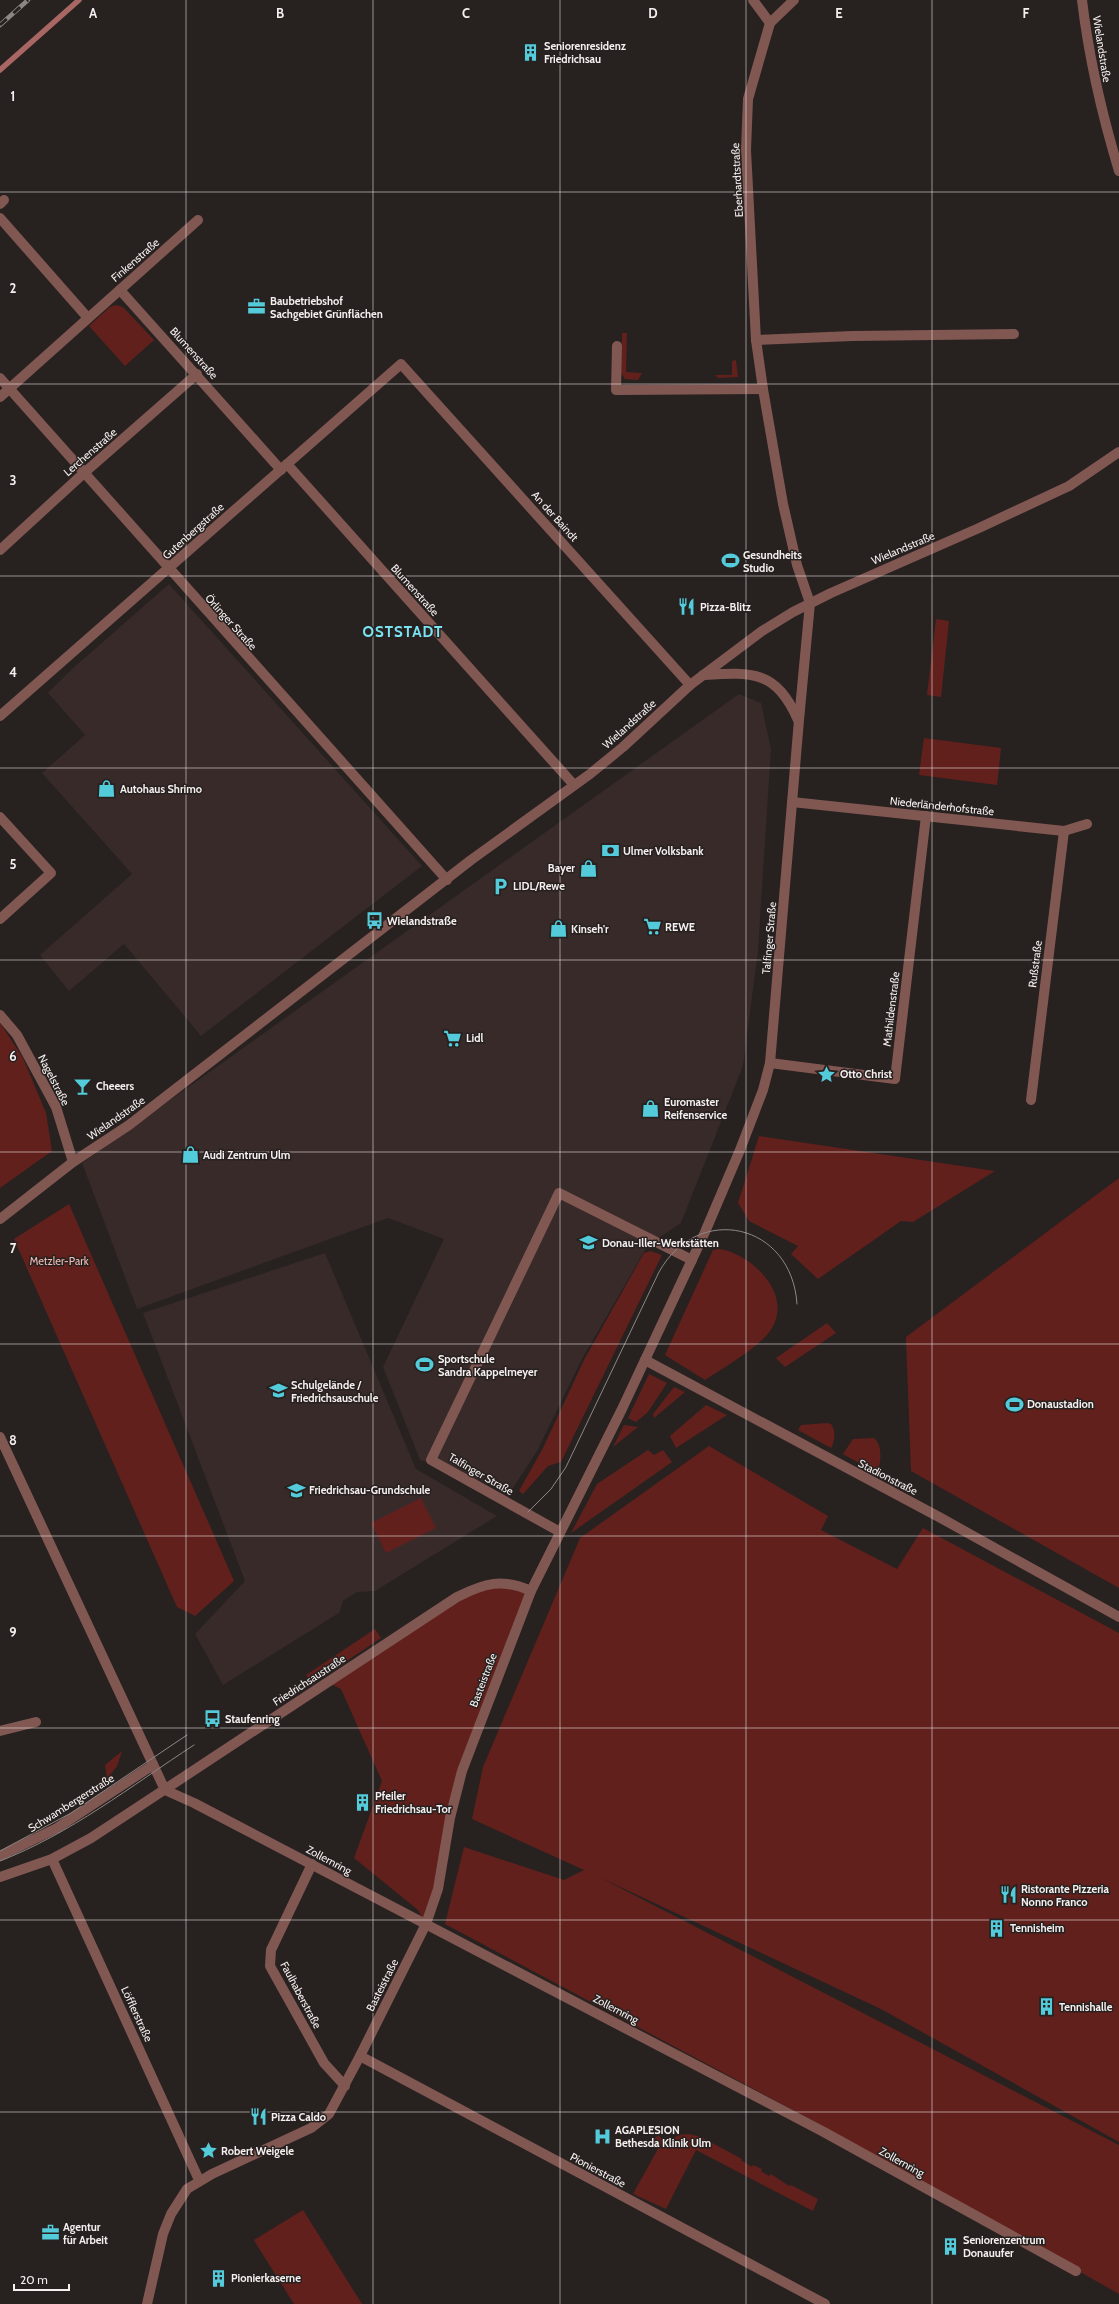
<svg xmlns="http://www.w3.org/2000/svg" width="1119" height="2304" viewBox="0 0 1119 2304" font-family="Cabin,sans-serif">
<rect width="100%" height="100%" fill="#272120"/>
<g fill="#372a28">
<path d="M 169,584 L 422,866 L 201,1036 L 124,944 L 69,991 L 40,955 L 132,874 L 42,773 L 85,735 L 48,693 L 72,669 Z"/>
<path d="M 739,694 L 761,703 L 771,749 L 758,951 L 743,1066 L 681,1223 L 648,1245 L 582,1359 L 537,1451 L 511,1491 L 420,1460 L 383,1367 L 444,1239 L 388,1218 L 137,1309 L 82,1163 Z"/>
<path d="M 325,1253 L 416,1469 L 497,1516 L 375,1591 L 357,1592 L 343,1601 L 339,1613 L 223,1685 L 195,1634 L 245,1581 L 143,1313 Z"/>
</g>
<g fill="#62201c">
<path d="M 116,305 L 123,307 L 154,340 L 125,366 L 89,326 L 110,307 Z"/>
<path d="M 622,333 L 627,333 L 626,372 L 642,373 L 638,380 L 625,379 L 621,373 Z"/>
<path d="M 736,360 L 738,377 L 718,378 L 715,375 L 732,375 L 732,361 Z"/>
<path d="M 936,619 L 949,621 L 941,697 L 927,695 Z"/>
<path d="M 924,738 L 1001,748 L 997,785 L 919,775 Z"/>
<path d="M 0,1023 L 23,1058 L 46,1113 L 52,1151 L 0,1188 Z"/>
<path d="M 759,1136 L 995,1171 L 913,1222 L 901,1221 L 818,1279 L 791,1254 L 798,1246 L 749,1221 L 738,1203 Z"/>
<path d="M 1119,1178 L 1119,1588 L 911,1471 L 906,1337 Z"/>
<path d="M 69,1204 L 234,1581 L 195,1616 L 177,1607 L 14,1239 Z"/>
<path d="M 719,1249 C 753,1254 795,1296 770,1331 C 758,1348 723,1368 705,1380 L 665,1355 L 713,1250 Z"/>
<path d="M 650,1251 L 662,1255 L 561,1462 L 548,1466 L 523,1494 L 519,1491 L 543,1448 L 584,1360 L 644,1253 Z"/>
<path d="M 827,1323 L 836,1333 L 785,1367 L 776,1358 Z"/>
<path d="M 649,1374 L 667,1383 L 648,1412 L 636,1422 L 628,1418 Z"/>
<path d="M 674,1387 L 685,1392 L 654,1418 L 653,1414 Z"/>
<path d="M 706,1405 L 727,1415 L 676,1448 L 670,1436 Z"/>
<path d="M 827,1423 L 831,1424 C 836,1431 835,1440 831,1448 L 798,1430 L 801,1425 Z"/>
<path d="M 624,1425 L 638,1427 L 613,1447 Z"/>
<path d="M 874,1438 C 883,1445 881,1464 877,1473 L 843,1454 L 853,1439 Z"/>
<path d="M 709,1446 L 828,1516 L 821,1530 L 897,1569 L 923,1528 L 1119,1633 L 1119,2142 L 881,2009 L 599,1877 L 1119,2145 L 1119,2294 L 821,2125 L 445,1924 L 464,1847 L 564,1880 L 584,1870 L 472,1819 L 483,1767 L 580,1538 Z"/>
<path d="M 648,1450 L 654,1455 L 663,1450 L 672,1462 L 571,1533 L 597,1484 Z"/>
<path d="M 421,1498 L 436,1528 L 386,1553 L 371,1523 Z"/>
<path d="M 482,1586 L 531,1591 L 476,1733 L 426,1924 L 418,1910 L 354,1858 L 382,1781 L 341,1689 L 327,1682 Z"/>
<path d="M 375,1629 L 381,1638 L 288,1700 L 286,1696 L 309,1680 L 306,1675 Z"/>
<path d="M 122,1751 L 117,1766 L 107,1779 L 105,1765 Z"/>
<path d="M 689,2134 L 701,2137 L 742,2159 L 741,2160 L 752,2167 L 753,2165 L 762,2169 L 761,2171 L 769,2176 L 771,2174 L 789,2186 L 791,2185 L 818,2199 L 813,2211 L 696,2150 L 666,2209 L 633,2194 L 659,2147 L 651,2143 L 658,2135 L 667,2144 L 678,2135 Z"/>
<path d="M 303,2210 L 362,2304 L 294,2304 L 255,2242 L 254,2240 Z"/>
</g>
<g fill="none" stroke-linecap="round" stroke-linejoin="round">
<path stroke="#a96763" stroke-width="5.5" d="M 0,70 L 79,0"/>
<g stroke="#815752" stroke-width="10">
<path d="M 753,0 L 770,23"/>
<path d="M 1082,0 C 1089,59 1102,115 1119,171"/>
<path d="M 0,204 L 4,200"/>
<path d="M 0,218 L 88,318"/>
<path d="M 120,290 L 281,470"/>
<path d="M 756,340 L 852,336 L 1014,334"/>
<path d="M 617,346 L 616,390 L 763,389"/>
<path d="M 0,378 L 447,880"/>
<path d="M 0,397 L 198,220"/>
<path d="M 287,464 L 574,785"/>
<path d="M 0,550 L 84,473 L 197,374"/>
<path d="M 703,675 C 752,672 776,670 798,720"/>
<path d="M 0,716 L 401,364 L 690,685"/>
<path d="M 792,802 L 1064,831 L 1087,824"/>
<path d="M 0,817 L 51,873 L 0,919"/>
<path d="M 0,1015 L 17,1035 L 56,1107 L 73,1162"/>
<path d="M 770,1063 L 895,1079 L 926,816"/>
<path d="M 1031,1100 L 1064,831"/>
<path d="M 0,1219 L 73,1162 L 129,1125 L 471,860 L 590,774 L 623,747 L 690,685 L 762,631 L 793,612 L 831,593 L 979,528 L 1069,486 L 1119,452"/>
<path d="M 645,1360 L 939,1517 L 1119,1617"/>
<path d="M 0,1437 L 165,1790 L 194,1803 L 822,2131 L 1076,2271"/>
<path d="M 560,1532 L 431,1460 L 559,1193 L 692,1260"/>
<path d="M 0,1731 L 36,1722"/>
<path d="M 0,1856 L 57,1828 L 153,1765"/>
<path d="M 52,1859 L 199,2180"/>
<path d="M 312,1864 L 271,1950 L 270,1966 L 324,2063 L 345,2086"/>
<path d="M 0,1877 L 52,1859 L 91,1838 L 457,1597 C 485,1583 502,1578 531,1591"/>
<path d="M 360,2056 L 825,2304"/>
<path d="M 147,2304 L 163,2234 L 171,2214 L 187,2189 L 212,2174 L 311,2128 L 329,2114 L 360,2056 L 426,1924 L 438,1889 L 450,1818 L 462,1771 L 531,1591 L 622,1409 L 705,1232 L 740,1150 L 763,1090 L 770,1063 L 799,720 L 810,603 L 797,565 L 783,504 L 763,389 L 756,340 L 746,150 L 748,99 L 770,23 L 794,0"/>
</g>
<g stroke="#8c8685" stroke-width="1">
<path d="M 528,1512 L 551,1489 L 566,1467 L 659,1272 C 698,1202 792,1223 797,1304"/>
<path d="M 0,1851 L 71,1813 L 187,1735"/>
<path d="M 0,1861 C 70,1834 131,1786 194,1745"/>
</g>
<defs>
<path id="rail" d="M 0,25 L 28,0"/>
</defs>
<use href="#rail" stroke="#8c8685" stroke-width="4.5"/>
<use href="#rail" stroke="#272120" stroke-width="3" stroke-dasharray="9" stroke-linecap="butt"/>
</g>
<path fill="none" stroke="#f5f0ef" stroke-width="1" stroke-opacity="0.55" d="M 186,0 L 186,2304M 373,0 L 373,2304M 560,0 L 560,2304M 746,0 L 746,2304M 932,0 L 932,2304M 0,192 L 1119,192M 0,384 L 1119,384M 0,576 L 1119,576M 0,768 L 1119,768M 0,960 L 1119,960M 0,1152 L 1119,1152M 0,1344 L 1119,1344M 0,1536 L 1119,1536M 0,1728 L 1119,1728M 0,1920 L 1119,1920M 0,2112 L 1119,2112"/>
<defs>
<symbol id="building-bare" viewBox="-9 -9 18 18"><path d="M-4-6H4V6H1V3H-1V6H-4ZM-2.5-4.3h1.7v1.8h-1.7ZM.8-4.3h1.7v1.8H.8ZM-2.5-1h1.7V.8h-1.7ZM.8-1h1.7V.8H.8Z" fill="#53cbda" stroke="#272120" stroke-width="2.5" paint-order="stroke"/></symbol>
<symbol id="office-bare" viewBox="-9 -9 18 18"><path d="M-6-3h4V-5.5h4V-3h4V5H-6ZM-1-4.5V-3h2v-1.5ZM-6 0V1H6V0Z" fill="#53cbda" stroke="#272120" stroke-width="2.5" paint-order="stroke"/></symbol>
<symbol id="stadium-bare" viewBox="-9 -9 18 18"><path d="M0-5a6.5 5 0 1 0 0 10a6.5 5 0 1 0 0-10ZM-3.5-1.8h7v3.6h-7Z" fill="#53cbda" stroke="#272120" stroke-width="2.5" paint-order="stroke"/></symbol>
<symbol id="restaurant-bare" viewBox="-9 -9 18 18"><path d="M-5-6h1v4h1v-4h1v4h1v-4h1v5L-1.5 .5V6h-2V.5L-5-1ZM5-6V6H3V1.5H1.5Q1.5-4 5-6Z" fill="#53cbda" stroke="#272120" stroke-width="2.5" paint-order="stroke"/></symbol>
<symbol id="shop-bare" viewBox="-9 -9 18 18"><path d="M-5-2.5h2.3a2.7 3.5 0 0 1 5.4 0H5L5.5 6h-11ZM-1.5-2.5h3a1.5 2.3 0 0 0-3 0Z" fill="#53cbda" stroke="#272120" stroke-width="2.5" paint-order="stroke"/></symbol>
<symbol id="bank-bare" viewBox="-9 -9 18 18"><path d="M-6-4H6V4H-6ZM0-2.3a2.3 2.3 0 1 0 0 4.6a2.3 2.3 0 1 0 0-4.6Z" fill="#53cbda" stroke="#272120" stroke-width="2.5" paint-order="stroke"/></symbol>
<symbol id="parking-bare" viewBox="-9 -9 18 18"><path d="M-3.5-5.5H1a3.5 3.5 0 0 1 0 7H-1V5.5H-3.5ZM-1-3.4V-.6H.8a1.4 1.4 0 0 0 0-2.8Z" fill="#53cbda" stroke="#272120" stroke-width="2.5" paint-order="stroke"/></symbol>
<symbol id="bus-bare" viewBox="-9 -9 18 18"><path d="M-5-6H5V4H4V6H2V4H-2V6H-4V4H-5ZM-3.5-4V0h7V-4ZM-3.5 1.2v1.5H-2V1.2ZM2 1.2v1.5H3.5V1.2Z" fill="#53cbda" stroke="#272120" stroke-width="2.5" paint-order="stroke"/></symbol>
<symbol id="supermarket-bare" viewBox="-9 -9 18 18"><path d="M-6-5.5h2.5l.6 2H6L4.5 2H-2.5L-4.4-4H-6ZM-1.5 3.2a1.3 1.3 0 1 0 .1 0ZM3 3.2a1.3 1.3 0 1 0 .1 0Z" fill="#53cbda" stroke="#272120" stroke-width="2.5" paint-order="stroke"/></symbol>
<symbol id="sight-bare" viewBox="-9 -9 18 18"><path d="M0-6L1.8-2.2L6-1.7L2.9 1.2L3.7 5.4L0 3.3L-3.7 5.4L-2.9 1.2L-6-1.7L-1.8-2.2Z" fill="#53cbda" stroke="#272120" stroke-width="2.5" paint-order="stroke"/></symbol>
<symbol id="bar-bare" viewBox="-9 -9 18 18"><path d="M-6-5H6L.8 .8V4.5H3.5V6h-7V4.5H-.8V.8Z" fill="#53cbda" stroke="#272120" stroke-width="2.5" paint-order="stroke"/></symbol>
<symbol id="school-bare" viewBox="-9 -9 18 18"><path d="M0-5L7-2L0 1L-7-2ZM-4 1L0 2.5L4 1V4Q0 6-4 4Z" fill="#53cbda" stroke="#272120" stroke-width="2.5" paint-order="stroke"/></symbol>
<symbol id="hospital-bare" viewBox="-9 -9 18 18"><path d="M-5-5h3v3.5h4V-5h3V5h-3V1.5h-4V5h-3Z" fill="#53cbda" stroke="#272120" stroke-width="2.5" paint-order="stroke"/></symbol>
</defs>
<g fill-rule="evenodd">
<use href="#building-bare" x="518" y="40" width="25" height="25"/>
<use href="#office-bare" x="244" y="294" width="25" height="25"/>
<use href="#stadium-bare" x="718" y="548" width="25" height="25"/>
<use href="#restaurant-bare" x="674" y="594" width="25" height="25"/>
<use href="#shop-bare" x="94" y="776" width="25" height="25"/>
<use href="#bank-bare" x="598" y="838" width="25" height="25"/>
<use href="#shop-bare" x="576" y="856" width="25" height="25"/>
<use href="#parking-bare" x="488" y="874" width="25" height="25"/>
<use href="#bus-bare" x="362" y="908" width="25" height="25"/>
<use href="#supermarket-bare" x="640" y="914" width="25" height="25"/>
<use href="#shop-bare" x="546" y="916" width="25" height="25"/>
<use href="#supermarket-bare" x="440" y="1026" width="25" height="25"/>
<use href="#sight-bare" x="814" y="1062" width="25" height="25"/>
<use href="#bar-bare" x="70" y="1074" width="25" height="25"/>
<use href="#shop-bare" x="638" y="1096" width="25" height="25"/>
<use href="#shop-bare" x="178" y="1142" width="25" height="25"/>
<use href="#school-bare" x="576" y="1230" width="25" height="25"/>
<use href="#stadium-bare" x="412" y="1352" width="25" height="25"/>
<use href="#school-bare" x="266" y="1378" width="25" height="25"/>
<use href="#stadium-bare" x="1002" y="1392" width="25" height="25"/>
<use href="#school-bare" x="284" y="1478" width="25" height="25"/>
<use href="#bus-bare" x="200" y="1706" width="25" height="25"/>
<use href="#building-bare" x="350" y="1790" width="25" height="25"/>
<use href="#restaurant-bare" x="996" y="1882" width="25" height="25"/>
<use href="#building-bare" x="984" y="1916" width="25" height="25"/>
<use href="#building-bare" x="1034" y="1994" width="25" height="25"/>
<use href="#restaurant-bare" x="246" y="2104" width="25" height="25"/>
<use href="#hospital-bare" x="590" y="2124" width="25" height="25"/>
<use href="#sight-bare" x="196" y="2138" width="25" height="25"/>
<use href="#office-bare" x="38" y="2220" width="25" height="25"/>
<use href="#building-bare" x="938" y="2234" width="25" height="25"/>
<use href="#building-bare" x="206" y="2266" width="25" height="25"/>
</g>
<g text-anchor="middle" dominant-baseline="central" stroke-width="3" stroke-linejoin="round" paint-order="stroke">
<g font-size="11" font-weight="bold" fill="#f5f0ef" stroke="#272120" text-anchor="start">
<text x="544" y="46">Seniorenresidenz<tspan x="544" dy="13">Friedrichsau</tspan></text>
<text x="270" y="301">Baubetriebshof<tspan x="270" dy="13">Sachgebiet Grünflächen</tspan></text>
<text x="743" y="555">Gesundheits<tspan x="743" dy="13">Studio</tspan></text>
<text x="700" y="607">Pizza-Blitz</text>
<text x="120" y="789">Autohaus Shrimo</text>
<text x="623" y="851">Ulmer Volksbank</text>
<text x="575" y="868" text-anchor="end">Bayer</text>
<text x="513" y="886">LIDL/Rewe</text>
<text x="387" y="921">Wielandstraße</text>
<text x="665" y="927">REWE</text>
<text x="571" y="929">Kinseh'r</text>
<text x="466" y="1038">Lidl</text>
<text x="840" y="1074">Otto Christ</text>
<text x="96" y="1086">Cheeers</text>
<text x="664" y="1102">Euromaster<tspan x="664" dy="13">Reifenservice</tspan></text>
<text x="203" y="1155">Audi Zentrum Ulm</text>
<text x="602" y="1243">Donau-Iller-Werkstätten</text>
<text x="438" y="1359">Sportschule<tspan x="438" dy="13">Sandra Kappelmeyer</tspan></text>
<text x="291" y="1385">Schulgelände /<tspan x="291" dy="13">Friedrichsauschule</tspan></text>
<text x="1027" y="1404">Donaustadion</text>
<text x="309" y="1490">Friedrichsau-Grundschule</text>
<text x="225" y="1719">Staufenring</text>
<text x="375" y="1796">Pfeiler<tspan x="375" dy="13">Friedrichsau-Tor</tspan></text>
<text x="1021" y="1889">Ristorante Pizzeria<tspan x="1021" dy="13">Nonno Franco</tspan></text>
<text x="1010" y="1928">Tennisheim</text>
<text x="1059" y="2007">Tennishalle</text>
<text x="271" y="2117">Pizza Caldo</text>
<text x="615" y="2130">AGAPLESION<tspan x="615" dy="13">Bethesda Klinik Ulm</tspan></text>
<text x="221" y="2151">Robert Weigele</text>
<text x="63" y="2227">Agentur<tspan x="63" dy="13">für Arbeit</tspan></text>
<text x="963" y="2240">Seniorenzentrum<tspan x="963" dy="13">Donauufer</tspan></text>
<text x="231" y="2278">Pionierkaserne</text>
</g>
<g font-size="11" fill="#f5f0ef" stroke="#272120">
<text transform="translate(1102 49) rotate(81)">Wielandstraße</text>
<text transform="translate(737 180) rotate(-93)">Eberhardtstraße</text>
<text transform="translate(135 260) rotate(-41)">Finkenstraße</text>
<text transform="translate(194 353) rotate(48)">Blumenstraße</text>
<text transform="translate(90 452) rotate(-41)">Lerchenstraße</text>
<text transform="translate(555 516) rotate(48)">An der Baindt</text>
<text transform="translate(193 531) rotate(-42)">Gutenbergstraße</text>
<text transform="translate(903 548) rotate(-23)">Wielandstraße</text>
<text transform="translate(415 590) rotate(48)">Blumenstraße</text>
<text transform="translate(231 622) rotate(48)">Örlinger Straße</text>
<text transform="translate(629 724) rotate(-42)">Wielandstraße</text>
<text transform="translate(942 806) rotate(6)">Niederländerhofstraße</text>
<text transform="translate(769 938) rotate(-85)">Talfinger Straße</text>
<text transform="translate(1035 964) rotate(-83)">Rußstraße</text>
<text transform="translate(891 1009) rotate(-83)">Mathildenstraße</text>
<text transform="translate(54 1080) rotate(63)">Nagelstraße</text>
<text transform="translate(116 1118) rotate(-35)">Wielandstraße</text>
<text transform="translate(481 1474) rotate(30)">Talfinger Straße</text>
<text transform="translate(888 1477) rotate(27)">Stadionstraße</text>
<text transform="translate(309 1680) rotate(-33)">Friedrichsaustraße</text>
<text transform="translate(483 1680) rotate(-69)">Basteistraße</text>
<text transform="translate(71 1803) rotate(-32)">Schwambergerstraße</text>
<text transform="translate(329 1860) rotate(28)">Zollernring</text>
<text transform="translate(382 1985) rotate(-63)">Basteistraße</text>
<text transform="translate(301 1995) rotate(62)">Faulhaberstraße</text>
<text transform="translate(616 2009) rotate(28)">Zollernring</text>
<text transform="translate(137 2014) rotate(65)">Löfflerstraße</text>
<text transform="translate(902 2162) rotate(29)">Zollernring</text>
<text transform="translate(598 2170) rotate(28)">Pionierstraße</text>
</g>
<g font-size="11" fill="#f0bbb4" stroke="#272120">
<text x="59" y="1261">Metzler-Park</text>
</g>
<g font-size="15" font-weight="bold" letter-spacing="1" fill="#7ae4f2" stroke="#272120">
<text x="403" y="632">OSTSTADT</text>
</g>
</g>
<g font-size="13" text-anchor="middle" font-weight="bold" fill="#f5f0ef" stroke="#272120" stroke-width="3" stroke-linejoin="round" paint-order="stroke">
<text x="93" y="18">A</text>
<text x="280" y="18">B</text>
<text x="466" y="18">C</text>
<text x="653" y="18">D</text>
<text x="839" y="18">E</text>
<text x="1026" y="18">F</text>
<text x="13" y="101">1</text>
<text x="13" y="293">2</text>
<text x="13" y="485">3</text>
<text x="13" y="677">4</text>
<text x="13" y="869">5</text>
<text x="13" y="1061">6</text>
<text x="13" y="1253">7</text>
<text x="13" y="1445">8</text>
<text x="13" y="1637">9</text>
</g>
<path d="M14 2284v6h55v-6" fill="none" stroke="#f5f0ef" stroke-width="2"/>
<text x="20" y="2284" font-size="12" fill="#f5f0ef" stroke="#272120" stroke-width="3" paint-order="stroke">20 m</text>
</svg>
